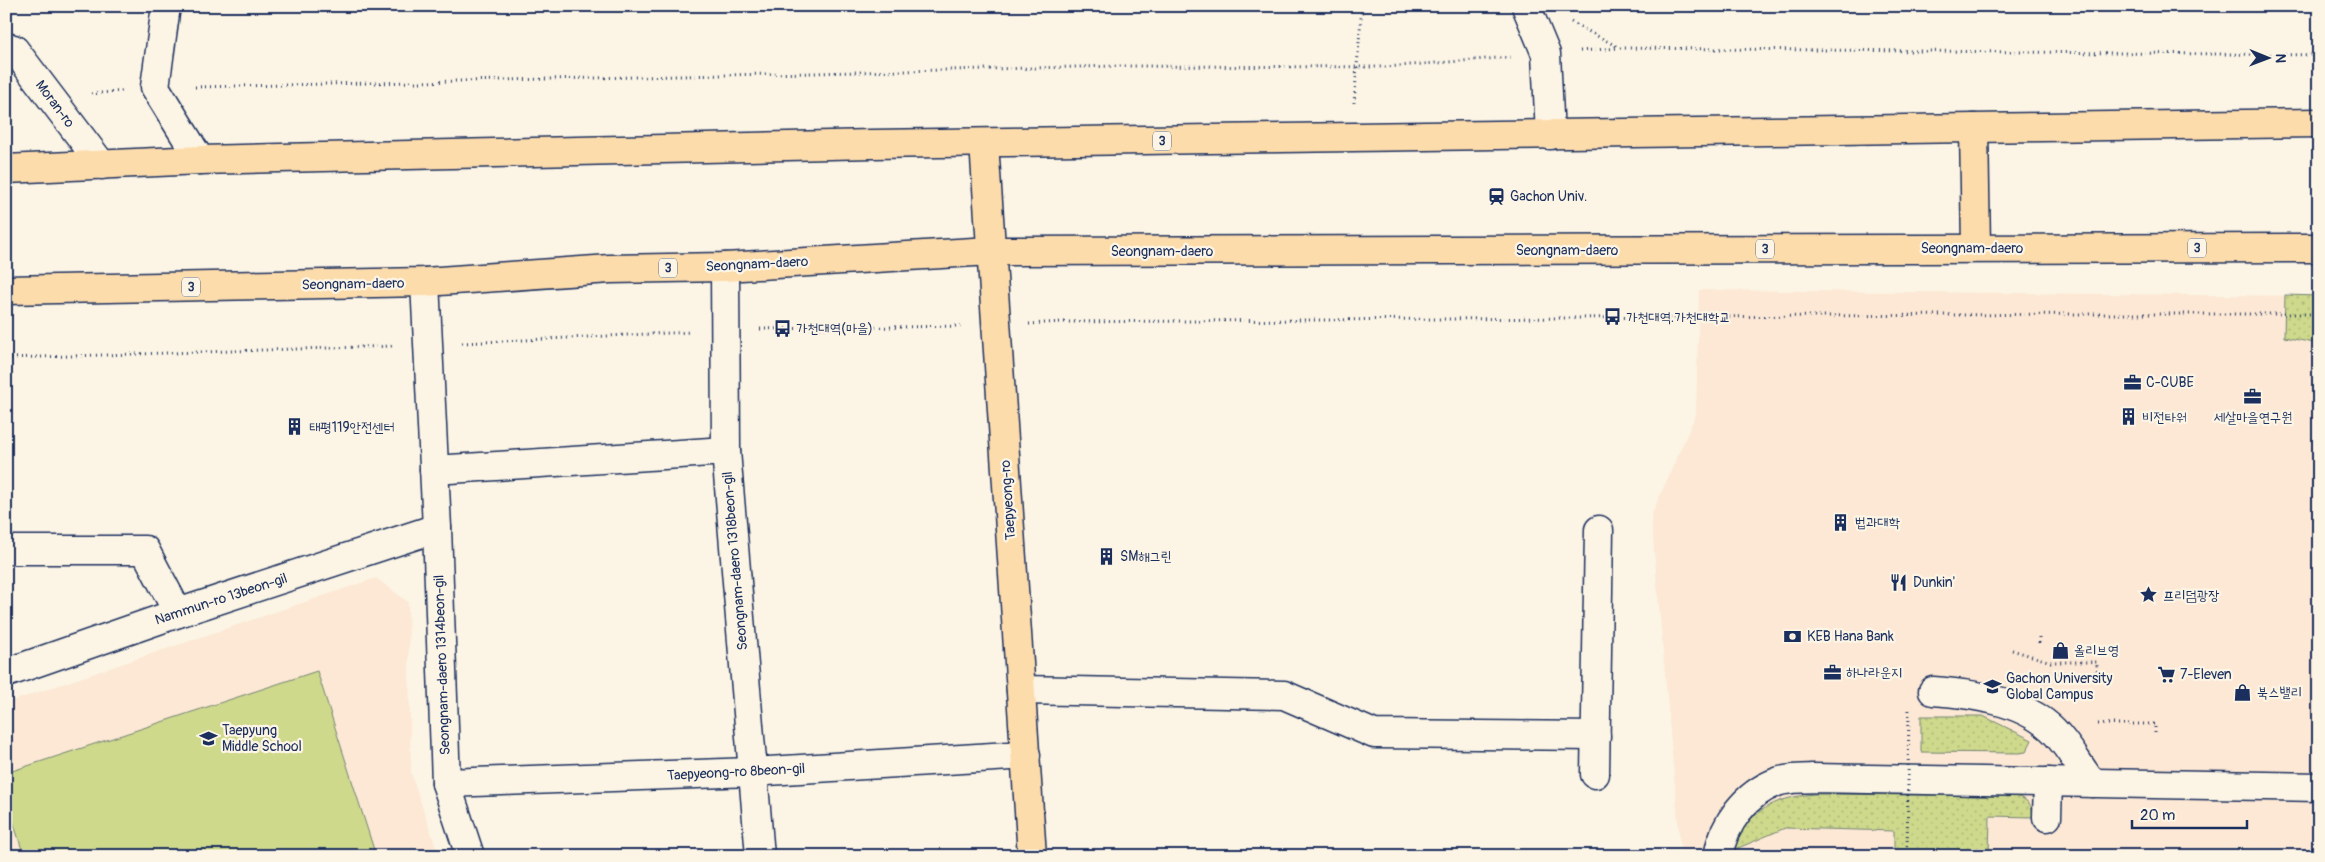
<svg xmlns="http://www.w3.org/2000/svg" width="2325" height="862" viewBox="0 0 2325 862" font-family="Pangolin,'Poor Story',sans-serif">
<defs>
<pattern id="grass-dots" width="8" height="8" patternUnits="userSpaceOnUse" patternTransform="scale(1.25)"><rect width="8" height="8" fill="#ced98c"/><path d="M2 2h.1M6 6h.1" fill="none" stroke="#b0bb7b" stroke-width="1.8" stroke-linecap="round"/></pattern>
</defs>
<rect width="100%" height="100%" fill="#fcf5e5"/>
<filter id="ink" filterUnits="userSpaceOnUse"><feTurbulence type="fractalNoise" baseFrequency=".02" numOctaves="2"/><feDisplacementMap in="SourceGraphic" scale="10" xChannelSelector="R" yChannelSelector="G"/><feConvolveMatrix kernelMatrix="1 2 1 2 8 2 1 2 1" color-interpolation-filters="sRGB"/></filter>
<g filter="url(#ink)">
<g fill="#fce8d4">
<path d="M 1699,290 L 2319,296 L 2319,856 L 1681,856 L 1651,516 L 1696,414 Z"/>
<path d="M 376,578 L 408,602 L 411,773 L 439,856 L 6,856 L 6,703 Z"/>
</g>
<g fill="url(#grass-dots)" stroke="#748475">
<path d="M 2285,295 L 2319,296 L 2319,344 L 2284,337 Z"/>
<path d="M 1921,716 L 1983,716 L 2032,740 L 2026,752 L 2019,753 L 1921,752 Z"/>
<path d="M 1815,794 L 2015,796 C 2027,799 2033,804 2033,817 L 1990,816 L 1989,856 L 1894,856 L 1894,831 L 1785,828 L 1729,852 C 1748,812 1771,798 1815,794 Z"/>
</g>
<path fill="#ced98c" stroke="#748475" d="M 317,671 L 376,856 L 24,856 L 6,799 L 6,773 Z"/>
<g fill="none" stroke-linecap="round" stroke-linejoin="round">
<defs>
<g id="minor">
<path d="M 166,6 L 155,87 L 200,160"/>
<path d="M 1526,6 L 1546,54 L 1550,135"/>
<path d="M 6,47 L 14,49 L 102,165"/>
<path d="M 725,267 L 726,451 L 760,856"/>
<path d="M 425,282 L 437,528 L 446,783 L 470,856"/>
<path d="M 434,470 L 726,451"/>
<path d="M 6,550 L 145,550 L 178,613"/>
<path d="M 6,673 L 178,613 L 437,528"/>
<path d="M 1021,690 L 1284,695 L 1374,734 L 1596,736"/>
<path d="M 1933,691 C 1973,694 2020,700 2051,728 C 2067,743 2079,766 2092,783"/>
<path d="M 1595,774 L 1599,530"/>
<path d="M 446,783 L 752,772 L 1026,755"/>
<path d="M 2047,817 L 2048,782"/>
<path d="M 1718,856 C 1724,823 1745,794 1777,782 C 1787,778 1801,779 1812,778 L 2319,787"/>
</g>
<g id="major">
<path d="M 1974,128 L 1976,247"/>
<path d="M 984,143 L 1032,856"/>
<path d="M 6,169 L 200,160 L 872,144 L 2319,123"/>
<path d="M 6,290 L 425,282 L 610,269 L 725,267 L 991,251 L 2319,248"/>
</g>
</defs>
<use href="#minor" stroke="#1b2f5e" stroke-width="31"/>
<use href="#major" stroke="#1b2f5e" stroke-width="31"/>
<g stroke="#1b2f5e" stroke-width="3" stroke-dasharray="1 4" stroke-linecap="butt">
<path d="M 1571,22 L 1618,47"/>
<path d="M 1580,51 L 1619,48 L 2319,55"/>
<path d="M 195,87 L 1121,66 L 1386,67 L 1511,57"/>
<path d="M 91,94 L 122,91"/>
<path d="M 1354,103 L 1362,6"/>
<path d="M 1029,324 L 1061,322 L 2076,314 L 2319,314"/>
<path d="M 760,329 L 963,326"/>
<path d="M 462,343 L 691,332"/>
<path d="M 6,358 L 394,346"/>
<path d="M 2039,643 L 2039,634"/>
<path d="M 2012,650 L 2051,662 L 2097,662 L 2097,673 L 2039,673"/>
<path d="M 2098,724 L 2155,724 L 2155,736"/>
</g>
<use href="#minor" stroke="#fcf5e5" stroke-width="28"/>
<use href="#major" stroke="#fddcac" stroke-width="28"/>
<path stroke="#1b2f5e" stroke-width="3" stroke-dasharray="1 4" stroke-linecap="butt" d="M 1907,856 L 1909,706"/>
</g>
</g>
<defs>
<symbol id="station-bare" viewBox="-9 -9 18 18"><path d="M-3-6H3Q5-6 5-4V2Q5 4 3 4L4.5 6H3L1.5 4h-3L-3 6H-4.5L-3 4Q-5 4-5 2V-4Q-5-6-3-6ZM-3.5-4v3h7v-3ZM-3.5 1v1.5H-2V1ZM2 1v1.5H3.5V1Z" fill="#1b2f5e" stroke="#fcf5e5" stroke-width="2.5" paint-order="stroke"/></symbol>
<symbol id="bus-bare" viewBox="-9 -9 18 18"><path d="M-5-6H5V4H4V6H2V4H-2V6H-4V4H-5ZM-3.5-4V0h7V-4ZM-3.5 1.2v1.5H-2V1.2ZM2 1.2v1.5H3.5V1.2Z" fill="#1b2f5e" stroke="#fcf5e5" stroke-width="2.5" paint-order="stroke"/></symbol>
<symbol id="office-bare" viewBox="-9 -9 18 18"><path d="M-6-3h4V-5.5h4V-3h4V5H-6ZM-1-4.5V-3h2v-1.5ZM-6 0V1H6V0Z" fill="#1b2f5e" stroke="#fcf5e5" stroke-width="2.5" paint-order="stroke"/></symbol>
<symbol id="building-bare" viewBox="-9 -9 18 18"><path d="M-4-6H4V6H1V3H-1V6H-4ZM-2.5-4.3h1.7v1.8h-1.7ZM.8-4.3h1.7v1.8H.8ZM-2.5-1h1.7V.8h-1.7ZM.8-1h1.7V.8H.8Z" fill="#1b2f5e" stroke="#fcf5e5" stroke-width="2.5" paint-order="stroke"/></symbol>
<symbol id="restaurant-bare" viewBox="-9 -9 18 18"><path d="M-5-6h1v4h1v-4h1v4h1v-4h1v5L-1.5 .5V6h-2V.5L-5-1ZM5-6V6H3V1.5H1.5Q1.5-4 5-6Z" fill="#1b2f5e" stroke="#fcf5e5" stroke-width="2.5" paint-order="stroke"/></symbol>
<symbol id="sight-bare" viewBox="-9 -9 18 18"><path d="M0-6L1.8-2.2L6-1.7L2.9 1.2L3.7 5.4L0 3.3L-3.7 5.4L-2.9 1.2L-6-1.7L-1.8-2.2Z" fill="#1b2f5e" stroke="#fcf5e5" stroke-width="2.5" paint-order="stroke"/></symbol>
<symbol id="bank-bare" viewBox="-9 -9 18 18"><path d="M-6-4H6V4H-6ZM0-2.3a2.3 2.3 0 1 0 0 4.6a2.3 2.3 0 1 0 0-4.6Z" fill="#1b2f5e" stroke="#fcf5e5" stroke-width="2.5" paint-order="stroke"/></symbol>
<symbol id="shop-bare" viewBox="-9 -9 18 18"><path d="M-5-2.5h2.3a2.7 3.5 0 0 1 5.4 0H5L5.5 6h-11ZM-1.5-2.5h3a1.5 2.3 0 0 0-3 0Z" fill="#1b2f5e" stroke="#fcf5e5" stroke-width="2.5" paint-order="stroke"/></symbol>
<symbol id="supermarket-bare" viewBox="-9 -9 18 18"><path d="M-6-5.5h2.5l.6 2H6L4.5 2H-2.5L-4.4-4H-6ZM-1.5 3.2a1.3 1.3 0 1 0 .1 0ZM3 3.2a1.3 1.3 0 1 0 .1 0Z" fill="#1b2f5e" stroke="#fcf5e5" stroke-width="2.5" paint-order="stroke"/></symbol>
<symbol id="university-bare" viewBox="-9 -9 18 18"><path d="M0-5L7-2L0 1L-7-2ZM-4 1L0 2.5L4 1V4Q0 6-4 4Z" fill="#1b2f5e" stroke="#fcf5e5" stroke-width="2.5" paint-order="stroke"/></symbol>
<symbol id="school-bare" viewBox="-9 -9 18 18"><path d="M0-5L7-2L0 1L-7-2ZM-4 1L0 2.5L4 1V4Q0 6-4 4Z" fill="#1b2f5e" stroke="#fcf5e5" stroke-width="2.5" paint-order="stroke"/></symbol>
</defs>
<g fill-rule="evenodd">
<use href="#station-bare" x="1484" y="184" width="25" height="25"/>
<use href="#bus-bare" x="1600" y="304" width="25" height="25"/>
<use href="#bus-bare" x="770" y="316" width="25" height="25"/>
<use href="#office-bare" x="2120" y="370" width="25" height="25"/>
<use href="#office-bare" x="2240" y="384" width="25" height="25"/>
<use href="#building-bare" x="2116" y="404" width="25" height="25"/>
<use href="#building-bare" x="282" y="414" width="25" height="25"/>
<use href="#building-bare" x="1828" y="510" width="25" height="25"/>
<use href="#building-bare" x="1094" y="544" width="25" height="25"/>
<use href="#restaurant-bare" x="1886" y="570" width="25" height="25"/>
<use href="#sight-bare" x="2136" y="582" width="25" height="25"/>
<use href="#bank-bare" x="1780" y="624" width="25" height="25"/>
<use href="#shop-bare" x="2048" y="638" width="25" height="25"/>
<use href="#office-bare" x="1820" y="660" width="25" height="25"/>
<use href="#supermarket-bare" x="2154" y="662" width="25" height="25"/>
<use href="#university-bare" x="1980" y="674" width="25" height="25"/>
<use href="#shop-bare" x="2230" y="680" width="25" height="25"/>
<use href="#school-bare" x="196" y="726" width="25" height="25"/>
</g>
<g text-anchor="middle" dominant-baseline="central" stroke-width="4.5" stroke-linejoin="round" paint-order="stroke">
<g fill="#fcf5e5" stroke="#5e6a86" stroke-width="1">
<rect x="1153" y="131.5" width="18" height="19" rx="4"/>
<rect x="2188" y="238.5" width="18" height="19" rx="4"/>
<rect x="1756" y="239.5" width="18" height="19" rx="4"/>
<rect x="659" y="258.5" width="18" height="19" rx="4"/>
<rect x="182" y="277.5" width="18" height="19" rx="4"/>
</g>
<g font-size="12" font-weight="bold" fill="#1b2f5e">
<text x="1162" y="141">3</text>
<text x="2197" y="248">3</text>
<text x="1765" y="249">3</text>
<text x="668" y="268">3</text>
<text x="191" y="287">3</text>
</g>
<g font-size="14" fill="#1b2f5e" stroke="#fcf5e5">
<text transform="translate(55 104) rotate(53)">Moran-ro</text>
<text x="1972" y="248">Seongnam-daero</text>
<text x="1567" y="250">Seongnam-daero</text>
<text x="1162" y="251">Seongnam-daero</text>
<text transform="translate(757 264) rotate(-3)">Seongnam-daero</text>
<text transform="translate(353 284) rotate(-1)">Seongnam-daero</text>
<text transform="translate(1008 500) rotate(-94)">Taepyeong-ro</text>
<text transform="translate(735 561) rotate(-95)">Seongnam-daero 1318beon-gil</text>
<text transform="translate(221 599) rotate(-18)">Nammun-ro 13beon-gil</text>
<text transform="translate(442 665) rotate(-92)">Seongnam-daero 1314beon-gil</text>
<text transform="translate(736 772) rotate(-3)">Taepyeong-ro 8beon-gil</text>
</g>
<g font-size="14" fill="#1b2f5e" stroke="#fcf5e5" text-anchor="start">
<text x="1510" y="196">Gachon Univ.</text>
<text x="1626" y="317">가천대역.가천대학교</text>
<text x="796" y="328">가천대역(마을)</text>
<text x="2146" y="382">C-CUBE</text>
<text x="2142" y="417">비전타워</text>
<text x="2253" y="417" text-anchor="middle">세살마을연구원</text>
<text x="309" y="427">태평119안전센터</text>
<text x="1855" y="522">법과대학</text>
<text x="1120" y="556">SM해그린</text>
<text x="1913" y="582">Dunkin'</text>
<text x="2163" y="595">프리덤광장</text>
<text x="1807" y="636">KEB Hana Bank</text>
<text x="2074" y="650">올리브영</text>
<text x="1846" y="672">하나라운지</text>
<text x="2180" y="674">7-Eleven</text>
<text x="2006" y="678">Gachon University<tspan x="2006" dy="16">Global Campus</tspan></text>
<text x="2257" y="692">북스밸리</text>
<text x="222" y="730">Taepyung<tspan x="222" dy="16">Middle School</tspan></text>
</g>
</g>
<rect width="2325" height="862" fill="none" stroke="#fcf5e5" stroke-width="25"/>
<rect x="12" y="12" width="2300" height="837" fill="none" stroke="#1b2f5e" stroke-width="2" filter="url(#ink)"/>
<g transform="translate(2268 58) rotate(91)" stroke="#fcf5e5" stroke-width="4" paint-order="stroke">
<path d="M0-4L9 19L0 12L-9 19Z" fill="#1b2f5e"/>
<text y="-8" font-size="14" font-weight="bold" text-anchor="middle" fill="#1b2f5e">N</text>
</g>
<path d="M2132 820v8h115v-8" fill="none" stroke="#1b2f5e" stroke-width="2.5"/>
<text x="2140" y="820" font-size="15" fill="#1b2f5e" stroke="#fcf5e5" stroke-width="4" paint-order="stroke">20 m</text>
</svg>
